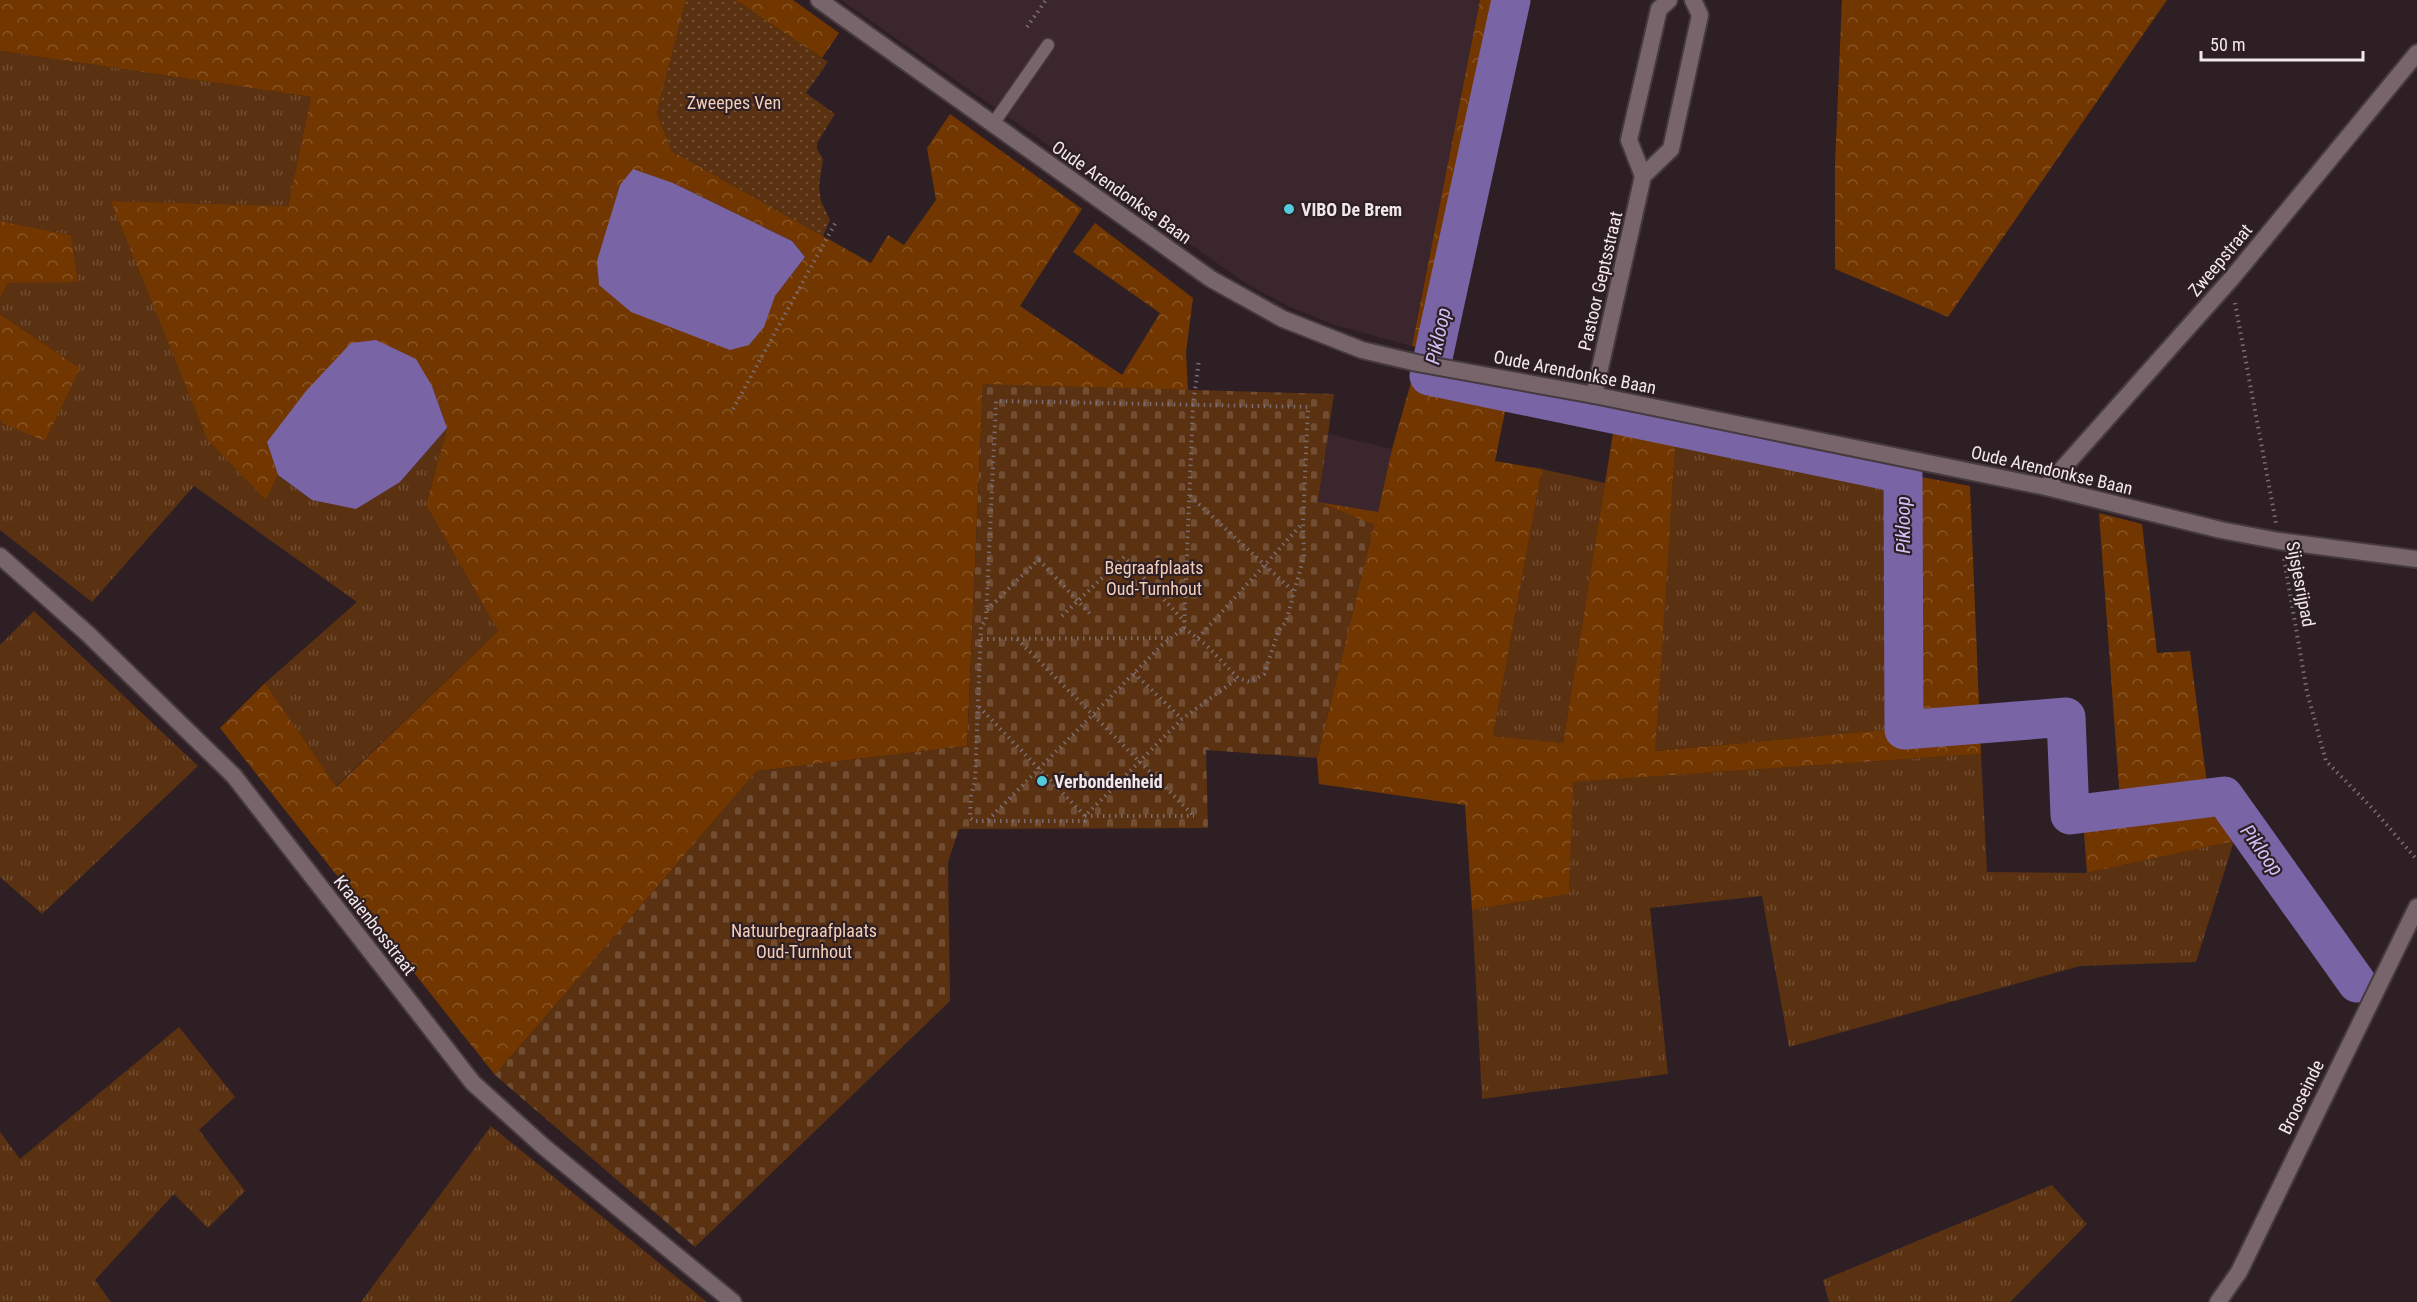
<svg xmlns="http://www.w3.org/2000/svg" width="2417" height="1302" viewBox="0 0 2417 1302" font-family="'Roboto Condensed',sans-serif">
<defs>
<pattern id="grass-tufts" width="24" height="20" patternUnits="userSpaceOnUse" patternTransform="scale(1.5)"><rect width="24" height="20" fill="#5a3111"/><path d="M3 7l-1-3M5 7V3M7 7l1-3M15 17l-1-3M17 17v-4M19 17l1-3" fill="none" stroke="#724f34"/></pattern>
<pattern id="forest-crowns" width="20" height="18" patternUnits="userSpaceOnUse" patternTransform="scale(1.5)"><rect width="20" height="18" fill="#723700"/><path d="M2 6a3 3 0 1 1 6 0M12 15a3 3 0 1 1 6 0" fill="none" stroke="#875425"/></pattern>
<pattern id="cemetery-stones" width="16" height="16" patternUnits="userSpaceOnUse" patternTransform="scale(1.5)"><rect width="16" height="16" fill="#5a3111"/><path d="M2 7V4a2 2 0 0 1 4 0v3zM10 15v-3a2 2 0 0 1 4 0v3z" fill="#724f34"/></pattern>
<pattern id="park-dots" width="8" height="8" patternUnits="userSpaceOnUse" patternTransform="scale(1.5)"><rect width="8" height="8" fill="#5a3111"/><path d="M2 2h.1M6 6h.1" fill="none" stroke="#724f34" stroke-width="1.8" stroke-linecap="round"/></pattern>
</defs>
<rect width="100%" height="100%" fill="#2e1f24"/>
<g fill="#3b262e">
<path d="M 841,0 L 1480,0 L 1412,346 L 1335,325 L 1288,306 L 1247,284 Z"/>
<path d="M 1328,434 L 1392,449 L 1378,513 L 1318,502 Z"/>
</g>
<g fill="url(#grass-tufts)">
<path d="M 0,51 L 311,97 L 288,206 L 112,201 L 266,500 L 278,475 L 312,500 L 400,482 L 447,428 L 426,505 L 498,631 L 335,787 L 265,683 L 357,602 L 194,486 L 92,602 L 0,530 L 0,420 L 2,423 L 80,368 L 0,314 L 0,299 L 8,283 L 78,281 L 71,235 L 0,221 Z"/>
<path d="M 1676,434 L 1886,479 L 1894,729 L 1654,751 Z"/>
<path d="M 1542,469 L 1605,483 L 1563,743 L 1493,736 Z"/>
<path d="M 34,611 L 198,766 L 42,914 L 0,877 L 0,645 Z"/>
<path d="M 1981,754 L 1987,872 L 2087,873 L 2234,841 L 2196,962 L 2080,966 L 1789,1047 L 1762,896 L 1650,908 L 1668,1074 L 1482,1099 L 1472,910 L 1569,894 L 1572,782 Z"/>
<path d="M 179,1027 L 235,1097 L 199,1130 L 245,1191 L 208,1228 L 174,1194 L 95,1280 L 111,1302 L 0,1302 L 0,1132 L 20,1159 Z"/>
<path d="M 491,1126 L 707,1302 L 361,1302 Z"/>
<path d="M 2052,1185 L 2087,1224 L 2010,1302 L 1829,1302 L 1823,1280 Z"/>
</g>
<g fill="url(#forest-crowns)" fill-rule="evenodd">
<path d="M 0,0 L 686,0 L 657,113 L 672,151 L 871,263 L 888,235 L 904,245 L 936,200 L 927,148 L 950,114 L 1082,209 L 1020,306 L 1122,375 L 1160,313 L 1073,252 L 1095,223 L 1193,298 L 1186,352 L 1188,390 L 983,385 L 967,746 L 757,771 L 495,1075 L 220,728 L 265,683 L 336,787 L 498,631 L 426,505 L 447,428 L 432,386 L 267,442 L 278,475 L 266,500 L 208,440 L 111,201 L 288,206 L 311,97 L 0,51 ZM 673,183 L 792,241 L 805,257 L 775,296 L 599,285 L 598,261 L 620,185 Z"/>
<path d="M 735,0 L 793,0 L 839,33 L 822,58 Z"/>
<path d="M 1480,0 L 1512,0 L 1434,351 L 1412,346 Z"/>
<path d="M 1842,0 L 2167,0 L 1948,317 L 1835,269 L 1835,165 Z"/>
<path d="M 0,221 L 71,235 L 78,282 L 8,283 L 0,299 Z"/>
<path d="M 0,314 L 80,368 L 45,441 L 2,423 L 0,420 Z"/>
<path d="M 1412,379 L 1508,397 L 1495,461 L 1542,469 L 1493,736 L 1563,743 L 1615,421 L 1676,434 L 1655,751 L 1894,729 L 1886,479 L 1916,476 L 1970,486 L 1981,754 L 1573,782 L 1569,894 L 1472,910 L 1465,805 L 1319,784 L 1317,758 L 1374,525 L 1318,502 L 1378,512 L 1392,449 Z"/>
<path d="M 2099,513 L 2142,524 L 2157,653 L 2190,651 L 2210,807 L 2230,812 L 2234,841 L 2087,873 L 2082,805 L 2120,800 Z"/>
</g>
<path fill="url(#cemetery-stones)" d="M 983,384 L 1334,394 L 1318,502 L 1374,525 L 1317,758 L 1206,750 L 1208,828 L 959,829 L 948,862 L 950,1001 L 695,1247 L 495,1075 L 757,771 L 967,746 Z"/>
<path fill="url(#park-dots)" d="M 686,0 L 735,0 L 828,62 L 806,93 L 835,114 L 817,143 L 817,149 L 823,159 L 819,186 L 821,201 L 830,220 L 823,236 L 672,151 L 657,113 Z"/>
<g fill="#7964a6">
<path d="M 633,169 L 673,183 L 792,241 L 805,257 L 775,296 L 764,327 L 749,345 L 730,350 L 631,312 L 599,285 L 597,261 L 620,185 Z"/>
<path d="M 376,340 L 416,359 L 432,386 L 447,428 L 400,482 L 356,509 L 312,500 L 278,475 L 267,442 L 306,391 L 351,343 Z"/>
</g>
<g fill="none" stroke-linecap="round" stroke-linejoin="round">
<path stroke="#7964a6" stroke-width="39" d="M 1511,0 L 1429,376 L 1903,474 L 1904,730 L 2066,717 L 2070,815 L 2224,796 L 2357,983"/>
<defs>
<path id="service" d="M 993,124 L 1048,45"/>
<g id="minor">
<path d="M 819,0 L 1211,279 L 1283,319 L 1362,350 L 1417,363 L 1594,395 L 2046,487 L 2221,530 L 2279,541 L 2417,559"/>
<path d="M 1643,176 L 1629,140 L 1659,9 L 1669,0"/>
<path d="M 1594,395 L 1643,176 L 1671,149 L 1700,15 L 1693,0"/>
<path d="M 2046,487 L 2232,278 L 2417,53"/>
<path d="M 0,556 L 88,634 L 234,776 L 473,1083 L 543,1146 L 733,1302"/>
<path d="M 2218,1302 L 2239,1272 L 2417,907"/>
</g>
</defs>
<use href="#service" stroke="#463a3e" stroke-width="15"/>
<use href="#minor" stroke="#463a3e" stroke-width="20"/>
<g stroke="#7b6e72" stroke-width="4" stroke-dasharray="1.5 4.5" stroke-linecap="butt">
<path d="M 1027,27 L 1046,0"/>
<path d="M 2235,303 L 2276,523"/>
<path d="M 733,409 L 837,220"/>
<path d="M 1190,496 L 1294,592"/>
<path d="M 2284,559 L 2307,692 L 2326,761 L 2373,809 L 2417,860"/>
<path d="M 1039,560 L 1091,615"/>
<path d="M 987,610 L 1041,557"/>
<path d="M 1062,616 L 1124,557 L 1185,622"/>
<path d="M 1184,628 L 1205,644 L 1238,678 L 1250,682 L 1264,674 L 1279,630 L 1286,622 L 1304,556 L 1303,523 L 1308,407 L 996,401 L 986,620 L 981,626 L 975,782 L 971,795 L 970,818 L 974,821 L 1085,821 L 1085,816 L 1194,816"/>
<path d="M 1184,628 L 1193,405 L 1199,360"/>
<path d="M 1198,638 L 1302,524"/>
<path d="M 981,639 L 1171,638"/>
<path d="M 1017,639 L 1194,816"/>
<path d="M 1134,673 L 1182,719"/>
<path d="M 979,707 L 1085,816 L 1182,719 L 1238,678"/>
<path d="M 988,820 L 1162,645 L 1184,628"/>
</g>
<use href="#service" stroke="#77656b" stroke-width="12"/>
<use href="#minor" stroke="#77656b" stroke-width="16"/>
</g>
<g fill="#54cadd" stroke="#2e1f24" stroke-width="2">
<circle cx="1289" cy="209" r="6"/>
<circle cx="1042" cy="781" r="6"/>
</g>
<g text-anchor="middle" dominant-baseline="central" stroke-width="4.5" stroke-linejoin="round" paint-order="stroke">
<g font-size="18" fill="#f4cfb7" stroke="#2e1f24">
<text x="734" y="102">Zweepes Ven</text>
<text x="1154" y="567">Begraafplaats<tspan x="1154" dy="21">Oud-Turnhout</tspan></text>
<text x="804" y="930">Natuurbegraafplaats<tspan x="804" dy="21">Oud-Turnhout</tspan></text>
</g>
<g font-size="18" fill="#f2e8eb" stroke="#2e1f24">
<text transform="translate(1122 192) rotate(35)">Oude Arendonkse Baan</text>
<text transform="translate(2220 260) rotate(-50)">Zweepstraat</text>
<text transform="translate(1600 281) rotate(-77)">Pastoor Geptsstraat</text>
<text transform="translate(1575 372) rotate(11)">Oude Arendonkse Baan</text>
<text transform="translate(2052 470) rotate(13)">Oude Arendonkse Baan</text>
<text transform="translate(2301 584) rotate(79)">Sijsjesrijpad</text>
<text transform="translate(375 925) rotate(52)">Kraaienbosstraat</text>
<text transform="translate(2301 1097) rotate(-64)">Brooseinde</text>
</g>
<g font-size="18" font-weight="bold" fill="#f2e8eb" stroke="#2e1f24" text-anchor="start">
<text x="1301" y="209">VIBO De Brem</text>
<text x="1054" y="781">Verbondenheid</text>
</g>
<g font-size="20" font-style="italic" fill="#d2c2fa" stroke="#2e1f24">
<text transform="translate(1438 336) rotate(-78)">Pikloop</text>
<text transform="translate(1903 525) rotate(-90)">Pikloop</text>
<text transform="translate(2262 850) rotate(54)">Pikloop</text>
</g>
</g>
<path d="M2201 51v9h162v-9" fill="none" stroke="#f2e8eb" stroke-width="3"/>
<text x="2210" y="51" font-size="18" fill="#f2e8eb" stroke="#2e1f24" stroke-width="4.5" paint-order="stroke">50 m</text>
</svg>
